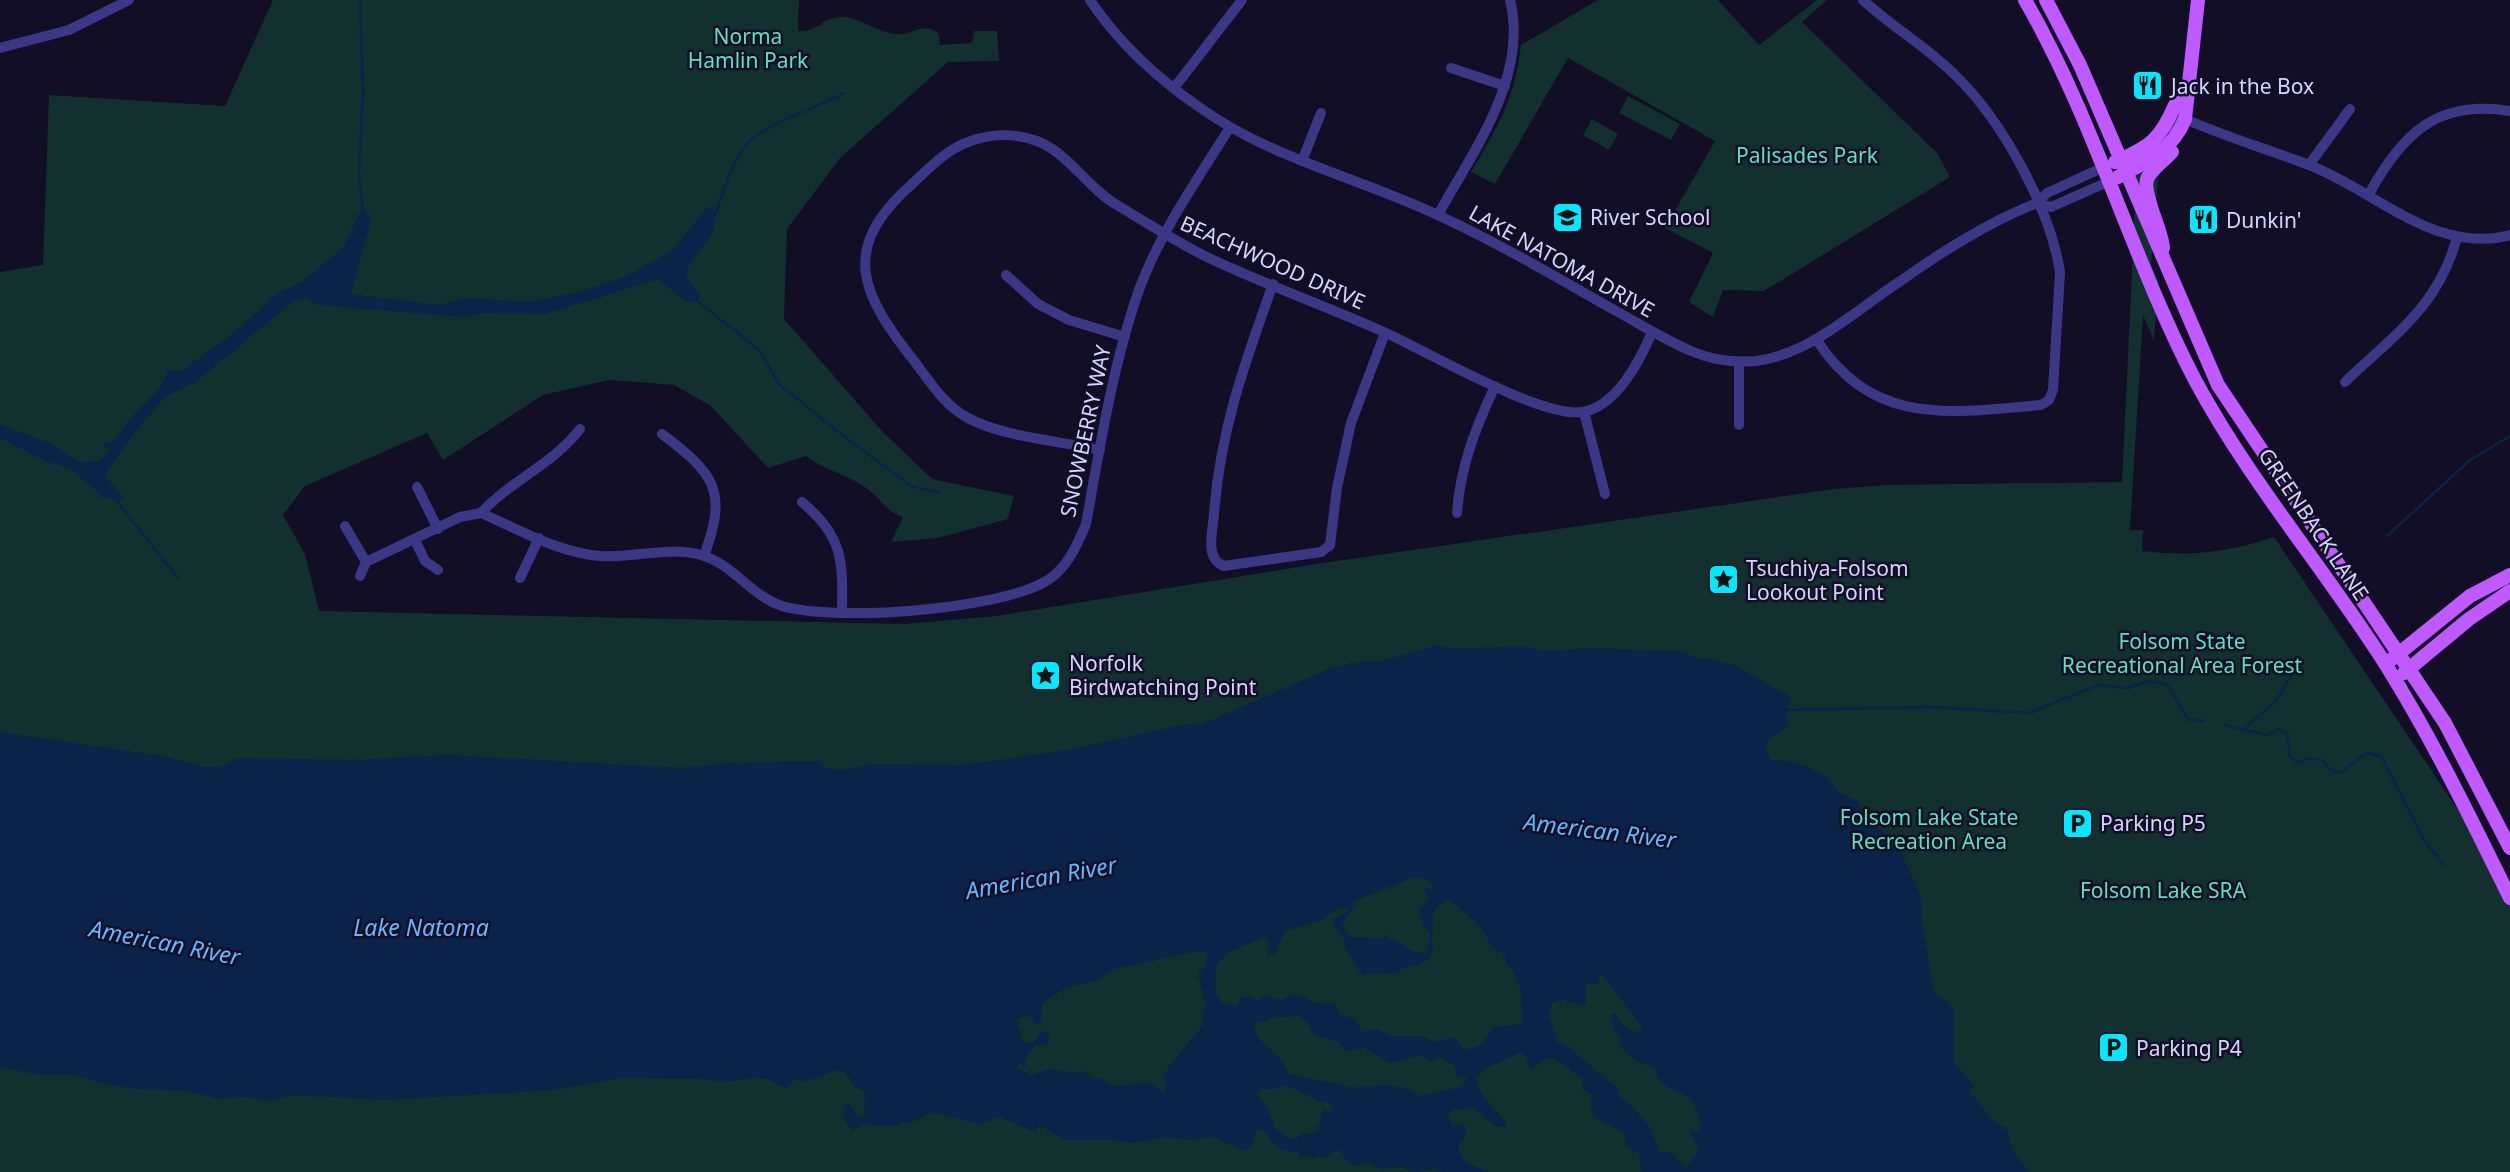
<svg xmlns="http://www.w3.org/2000/svg" width="2510" height="1172" viewBox="0 0 2510 1172" font-family="'Noto Sans',sans-serif">
<rect width="100%" height="100%" fill="#120e25"/>
<g fill="#11302e">
<path d="M 273,0 L 799,0 L 798,31 C 818,32 823,18 839,17 C 861,16 880,36 903,34 C 913,33 924,24 935,31 C 940,34 940,40 939,45 L 972,43 L 974,31 L 997,31 L 999,61 L 948,62 L 840,158 L 787,229 L 784,319 L 881,430 L 932,479 L 1014,496 L 1008,519 L 938,538 L 891,542 L 903,517 C 887,512 881,500 869,490 C 850,475 825,471 806,456 L 768,468 L 711,406 L 674,385 L 609,380 L 543,395 L 443,460 L 427,433 L 305,486 L 283,515 L 305,554 L 319,611 L 904,624 L 996,616 L 1316,564 L 1834,489 L 1887,485 L 2122,482 L 2138,144 L 2161,146 L 2151,265 L 2158,281 L 2154,341 L 2143,315 L 2130,530 L 2143,530 L 2142,551 C 2188,557 2230,552 2274,537 L 2510,887 L 2510,1172 L 0,1172 L 0,272 L 43,265 L 49,95 L 225,106 Z"/>
<path d="M 1598,0 L 1718,0 L 1759,45 L 1817,0 L 1827,0 L 1802,22 L 1937,153 L 1950,177 L 1764,291 L 1723,290 L 1713,317 L 1689,302 L 1713,253 L 1665,228 L 1715,141 L 1568,58 L 1495,184 L 1471,172 C 1498,127 1515,98 1521,45 Z"/>
<path d="M 1628,96 L 1680,124 L 1671,140 L 1619,113 Z"/>
<path d="M 1592,119 L 1618,134 L 1609,150 L 1583,135 Z"/>
</g>
<g fill="#0b2348" fill-rule="evenodd">
<path d="M 707,207 L 712,208 C 724,235 695,249 686,272 L 687,279 L 701,296 L 693,303 L 684,300 L 658,279 L 546,314 L 484,313 L 464,317 L 318,305 L 307,299 L 295,300 L 196,382 L 165,397 L 134,433 L 107,472 L 106,477 L 124,498 L 120,501 L 103,497 L 71,469 L 47,462 L 0,438 L 0,424 L 49,443 L 80,462 L 99,461 L 111,450 L 104,446 L 105,443 L 111,443 C 122,432 130,418 141,407 C 154,394 163,389 167,370 L 181,371 L 235,332 L 276,294 L 303,281 L 344,247 L 360,212 L 369,214 L 371,220 L 351,294 L 440,305 L 465,298 L 530,302 L 580,292 L 626,276 L 672,251 Z"/>
<path d="M 1438,645 L 1451,649 L 1525,646 L 1546,651 L 1588,648 L 1679,651 L 1701,659 L 1708,658 L 1736,666 L 1792,698 L 1787,707 L 1788,726 L 1767,741 L 1766,750 L 1771,760 L 1789,761 L 1808,767 L 1825,776 L 1840,793 L 1858,801 L 1863,816 L 1877,825 L 1898,846 L 1921,897 L 1922,921 L 1934,994 L 1949,1003 L 1954,1012 L 1954,1063 L 1974,1086 L 1970,1094 C 1985,1104 1986,1123 2006,1127 L 2012,1149 L 2029,1172 L 1641,1172 L 1640,1154 L 1625,1145 L 1625,1133 L 1594,1117 L 1590,1103 L 1592,1094 L 1582,1089 L 1583,1079 L 1553,1058 L 1546,1059 L 1531,1070 L 1525,1055 L 1519,1053 L 1485,1069 L 1476,1078 C 1476,1093 1497,1112 1507,1123 L 1506,1127 L 1496,1127 L 1473,1107 L 1452,1110 L 1448,1116 L 1452,1126 L 1464,1124 C 1469,1132 1464,1139 1459,1145 C 1458,1166 1477,1165 1488,1172 L 1442,1172 L 1434,1169 L 1414,1172 L 1402,1167 L 1380,1169 L 1366,1162 L 1355,1166 L 1349,1163 L 1339,1149 L 1326,1158 L 1318,1156 L 1313,1159 L 1308,1155 L 1300,1158 L 1298,1152 C 1285,1153 1270,1147 1267,1132 L 1257,1129 L 1252,1146 L 1244,1151 L 1215,1137 L 1188,1140 L 1166,1137 L 1133,1143 L 1113,1140 L 1064,1140 L 1040,1125 L 1035,1131 L 1030,1130 L 1000,1117 L 979,1124 L 932,1112 L 911,1123 L 902,1121 L 898,1126 L 875,1126 L 867,1123 L 853,1130 C 843,1123 842,1115 846,1105 L 850,1104 L 856,1115 L 865,1118 L 864,1091 L 853,1086 L 845,1072 L 837,1070 L 805,1082 L 795,1078 L 787,1089 L 767,1079 L 753,1078 L 726,1082 L 701,1079 L 619,1078 L 554,1090 L 386,1100 L 292,1095 L 272,1101 L 245,1097 L 217,1099 L 188,1091 L 136,1089 L 100,1083 L 75,1075 L 35,1074 L 0,1067 L 0,732 L 168,757 L 203,767 L 220,767 L 237,758 L 353,760 L 448,755 L 683,768 L 733,763 L 741,765 L 749,762 L 819,761 L 825,768 L 841,770 L 871,764 L 961,765 L 992,761 L 1074,749 L 1185,724 L 1200,725 L 1333,667 L 1363,661 L 1377,662 ZM 1412,878 L 1423,878 L 1434,886 L 1431,889 L 1423,888 L 1429,899 L 1424,906 L 1419,908 L 1423,926 L 1430,933 L 1427,953 C 1409,954 1405,942 1389,939 L 1387,934 L 1383,938 L 1350,937 L 1342,925 L 1352,910 L 1354,901 ZM 1446,899 L 1458,906 L 1483,930 L 1491,946 L 1505,955 L 1505,962 L 1512,968 L 1521,990 L 1522,1024 L 1493,1027 L 1482,1044 L 1464,1050 L 1454,1037 L 1435,1042 L 1421,1036 L 1390,1036 L 1377,1029 L 1363,1032 L 1354,1019 L 1339,1014 L 1335,1004 L 1316,1003 L 1305,997 L 1291,995 L 1280,1000 L 1266,995 L 1258,1001 L 1249,996 L 1241,998 L 1236,1006 L 1223,1004 L 1216,993 L 1216,966 L 1229,952 L 1265,937 L 1270,940 L 1267,954 L 1274,955 L 1285,931 L 1320,921 L 1336,909 L 1348,907 L 1348,911 L 1334,919 L 1332,925 L 1343,935 L 1345,948 L 1362,975 L 1397,973 L 1402,968 C 1448,962 1426,941 1434,910 ZM 1197,951 L 1206,952 L 1208,956 L 1204,968 L 1198,973 L 1205,1004 L 1201,1028 L 1169,1066 L 1164,1076 L 1166,1093 C 1159,1092 1158,1086 1152,1084 C 1136,1079 1117,1095 1102,1078 L 1092,1079 L 1084,1070 L 1079,1073 L 1047,1069 L 1032,1075 L 1017,1068 L 1019,1062 L 1025,1067 L 1027,1055 L 1035,1045 L 1047,1044 L 1050,1037 L 1042,1030 L 1034,1043 L 1022,1042 L 1017,1020 L 1029,1014 L 1035,1024 L 1041,1023 L 1042,1003 L 1067,987 L 1098,980 L 1114,969 ZM 1600,972 L 1642,1027 L 1641,1032 C 1627,1031 1621,1026 1616,1014 L 1611,1014 L 1614,1024 L 1612,1029 L 1621,1036 L 1620,1047 L 1637,1061 L 1655,1068 L 1659,1082 L 1692,1099 L 1702,1127 L 1698,1133 L 1689,1130 L 1699,1150 L 1687,1167 L 1684,1167 L 1671,1152 L 1660,1152 L 1648,1125 L 1630,1103 L 1621,1098 L 1618,1089 L 1565,1044 L 1557,1042 L 1549,1015 L 1552,1003 L 1564,1000 L 1585,1006 L 1586,983 L 1598,984 ZM 1298,1016 L 1308,1023 L 1313,1034 L 1339,1042 L 1346,1051 L 1365,1048 L 1390,1063 L 1421,1055 L 1430,1061 L 1441,1057 L 1455,1066 L 1456,1075 L 1467,1078 L 1467,1081 L 1459,1087 L 1420,1096 L 1406,1088 L 1387,1085 L 1355,1088 L 1289,1074 L 1282,1060 L 1261,1041 L 1254,1029 L 1258,1021 L 1264,1023 L 1268,1018 ZM 1283,1085 C 1298,1089 1318,1103 1329,1103 L 1334,1107 L 1330,1114 L 1326,1110 L 1322,1112 L 1318,1131 L 1314,1134 L 1304,1133 L 1293,1140 L 1275,1128 L 1267,1107 L 1257,1095 L 1261,1089 L 1277,1089 Z"/>
</g>
<g fill="none" stroke-linecap="round" stroke-linejoin="round">
<g stroke="#0b2348" stroke-width="2.5">
<path d="M 360,0 L 363,92 L 359,172 L 363,213"/>
<path d="M 714,218 C 723,194 730,164 748,143 C 763,126 822,104 845,93"/>
<path d="M 695,299 L 760,351 L 779,384 L 837,431 L 911,486 L 939,493"/>
<path d="M 115,499 L 178,578"/>
<path d="M 2387,536 L 2470,460 L 2510,436"/>
<path d="M 1784,710 L 1930,707 L 2029,713 L 2098,685 L 2127,688 L 2148,681 L 2167,684 L 2188,720 L 2204,721"/>
<path d="M 2225,725 L 2267,735 L 2279,729 L 2287,733 L 2290,756 L 2298,763 L 2309,758 L 2322,760 L 2330,769 L 2340,773 L 2367,753 L 2381,756 L 2424,840 L 2443,864"/>
<path d="M 2243,729 L 2274,703 L 2300,663"/>
</g>
<g stroke="#3a3885" stroke-width="10">
<path d="M 1090,0 C 1118,42 1157,78 1199,107 C 1273,160 1364,179 1444,218 C 1504,246 1561,280 1618,312 C 1643,326 1666,340 1691,351 C 1712,360 1734,363 1756,361 C 1810,354 1855,311 1899,282 C 1943,251 1987,223 2037,203 L 2047,193 L 2104,167"/>
<path d="M 0,48 L 69,30 L 129,0"/>
<path d="M 1451,68 L 1505,86"/>
<path d="M 1174,88 L 1242,0"/>
<path d="M 2164,129 L 2185,119 C 2226,137 2267,149 2309,165 C 2375,190 2434,255 2510,235"/>
<path d="M 1302,161 L 1321,113"/>
<path d="M 2309,165 L 2350,109"/>
<path d="M 2369,194 C 2402,134 2437,99 2510,111"/>
<path d="M 2037,203 L 2051,207 L 2110,181"/>
<path d="M 1438,215 C 1473,151 1529,77 1510,0"/>
<path d="M 1006,275 L 1038,304 L 1069,320 L 1125,337"/>
<path d="M 1273,284 C 1245,362 1220,431 1214,514 C 1213,531 1204,558 1224,566 L 1321,552 L 1330,545 L 1337,488 L 1351,423 L 1385,333"/>
<path d="M 1816,339 C 1873,427 1948,413 2041,405 L 2049,400 L 2053,390 L 2060,272 C 2050,208 2002,120 1955,75 C 1927,47 1892,27 1863,0"/>
<path d="M 2345,382 C 2395,334 2439,306 2457,237"/>
<path d="M 1584,412 L 1605,494"/>
<path d="M 1739,425 L 1739,362"/>
<path d="M 662,434 C 715,474 728,491 704,556"/>
<path d="M 1100,450 C 1060,441 1003,437 968,418 C 945,406 930,382 915,362 C 862,295 838,250 911,185 C 926,171 942,154 961,145 C 985,134 1012,132 1037,141 C 1070,154 1087,188 1117,205 C 1147,223 1176,242 1207,257 C 1265,285 1327,306 1386,333 C 1428,352 1541,418 1582,412 C 1616,407 1640,361 1652,332"/>
<path d="M 417,487 L 438,529"/>
<path d="M 802,502 C 843,536 843,560 842,611"/>
<path d="M 481,513 C 518,529 559,553 600,556 C 633,558 669,546 701,555 C 733,564 751,596 782,606 C 835,622 1001,610 1048,580 C 1068,567 1077,545 1086,524 C 1100,446 1113,364 1139,290 C 1160,232 1198,179 1230,127"/>
<path d="M 481,513 C 511,480 552,465 580,429"/>
<path d="M 1457,513 C 1460,467 1476,427 1495,386"/>
<path d="M 345,526 L 366,562"/>
<path d="M 415,540 L 425,561 L 438,570"/>
<path d="M 360,576 L 366,562 L 460,517 L 481,513"/>
<path d="M 520,578 L 539,538"/>
</g>
<g stroke="#be5aff" stroke-width="14">
<path d="M 2025,0 C 2095,121 2131,257 2195,380 C 2249,481 2325,569 2386,665 C 2433,740 2471,819 2510,898"/>
<path d="M 2046,0 L 2080,65 L 2218,385 L 2445,723 L 2510,848"/>
<path d="M 2115,162 C 2150,147 2160,140 2175,105 L 2187,99"/>
<path d="M 2118,177 C 2146,162 2172,151 2185,119 L 2198,0"/>
<path d="M 2163,248 C 2162,229 2140,191 2148,177 C 2154,167 2165,160 2172,152"/>
<path d="M 2392,659 L 2470,596 L 2510,575"/>
<path d="M 2404,673 L 2469,619 L 2510,591"/>
</g>
</g>
<defs>
<symbol id="restaurant-square" viewBox="-11 -11 22 22"><rect x="-9" y="-9" width="18" height="18" rx="4" fill="#00e9fe" stroke="#120e25"/><path d="M-5-6h1v4h1v-4h1v4h1v-4h1v5L-1.5 .5V6h-2V.5L-5-1ZM5-6V6H3V1.5H1.5Q1.5-4 5-6Z" fill="#111"/></symbol>
<symbol id="school-square" viewBox="-11 -11 22 22"><rect x="-9" y="-9" width="18" height="18" rx="4" fill="#00e9fe" stroke="#120e25"/><path d="M0-5L7-2L0 1L-7-2ZM-4 1L0 2.5L4 1V4Q0 6-4 4Z" fill="#111"/></symbol>
<symbol id="sight-square" viewBox="-11 -11 22 22"><rect x="-9" y="-9" width="18" height="18" rx="4" fill="#00e9fe" stroke="#120e25"/><path d="M0-6L1.8-2.2L6-1.7L2.9 1.2L3.7 5.4L0 3.3L-3.7 5.4L-2.9 1.2L-6-1.7L-1.8-2.2Z" fill="#111"/></symbol>
<symbol id="parking-square" viewBox="-11 -11 22 22"><rect x="-9" y="-9" width="18" height="18" rx="4" fill="#00e9fe" stroke="#120e25"/><path d="M-3.5-5.5H1a3.5 3.5 0 0 1 0 7H-1V5.5H-3.5ZM-1-3.4V-.6H.8a1.4 1.4 0 0 0 0-2.8Z" fill="#111"/></symbol>
</defs>
<g fill-rule="evenodd">
<use href="#restaurant-square" x="2130" y="68" width="35" height="35"/>
<use href="#school-square" x="1550" y="200" width="35" height="35"/>
<use href="#restaurant-square" x="2186" y="202" width="35" height="35"/>
<use href="#sight-square" x="1706" y="562" width="35" height="35"/>
<use href="#sight-square" x="1028" y="658" width="35" height="35"/>
<use href="#parking-square" x="2060" y="806" width="35" height="35"/>
<use href="#parking-square" x="2096" y="1030" width="35" height="35"/>
</g>
<g text-anchor="middle" dominant-baseline="central" stroke-width="5" stroke-linejoin="round" paint-order="stroke">
<g font-size="21" fill="#5ce2be" stroke="#120e25">
<text x="748" y="36">Norma<tspan x="748" dy="24">Hamlin Park</tspan></text>
<text x="1807" y="155">Palisades Park</text>
<text x="2182" y="641">Folsom State<tspan x="2182" dy="24">Recreational Area Forest</tspan></text>
<text x="1929" y="817">Folsom Lake State<tspan x="1929" dy="24">Recreation Area</tspan></text>
<text x="2163" y="890">Folsom Lake SRA</text>
</g>
<g font-size="21" fill="#d7d3ff" stroke="#120e25" text-anchor="start">
<text x="2171" y="86">Jack in the Box</text>
<text x="1590" y="217">River School</text>
<text x="2226" y="220">Dunkin'</text>
<text x="1746" y="568">Tsuchiya-Folsom<tspan x="1746" dy="24">Lookout Point</tspan></text>
<text x="1069" y="663">Norfolk<tspan x="1069" dy="24">Birdwatching Point</tspan></text>
<text x="2100" y="823">Parking P5</text>
<text x="2136" y="1048">Parking P4</text>
</g>
<g font-size="21" fill="#d7d3ff" stroke="#120e25">
<text transform="translate(1562 261) rotate(29)">LAKE NATOMA DRIVE</text>
<text transform="translate(1273 262) rotate(24)">BEACHWOOD DRIVE</text>
<text transform="translate(1085 431) rotate(-78)">SNOWBERRY WAY</text>
<text transform="translate(2314 524) rotate(56)">GREENBACK LANE</text>
</g>
<g font-size="23" font-style="italic" fill="#61b9ff" stroke="#120e25">
<text transform="translate(1600 830) rotate(7)">American River</text>
<text transform="translate(1041 877) rotate(-10)">American River</text>
<text x="421" y="927">Lake Natoma</text>
<text transform="translate(165 942) rotate(11)">American River</text>
</g>
</g>
</svg>
